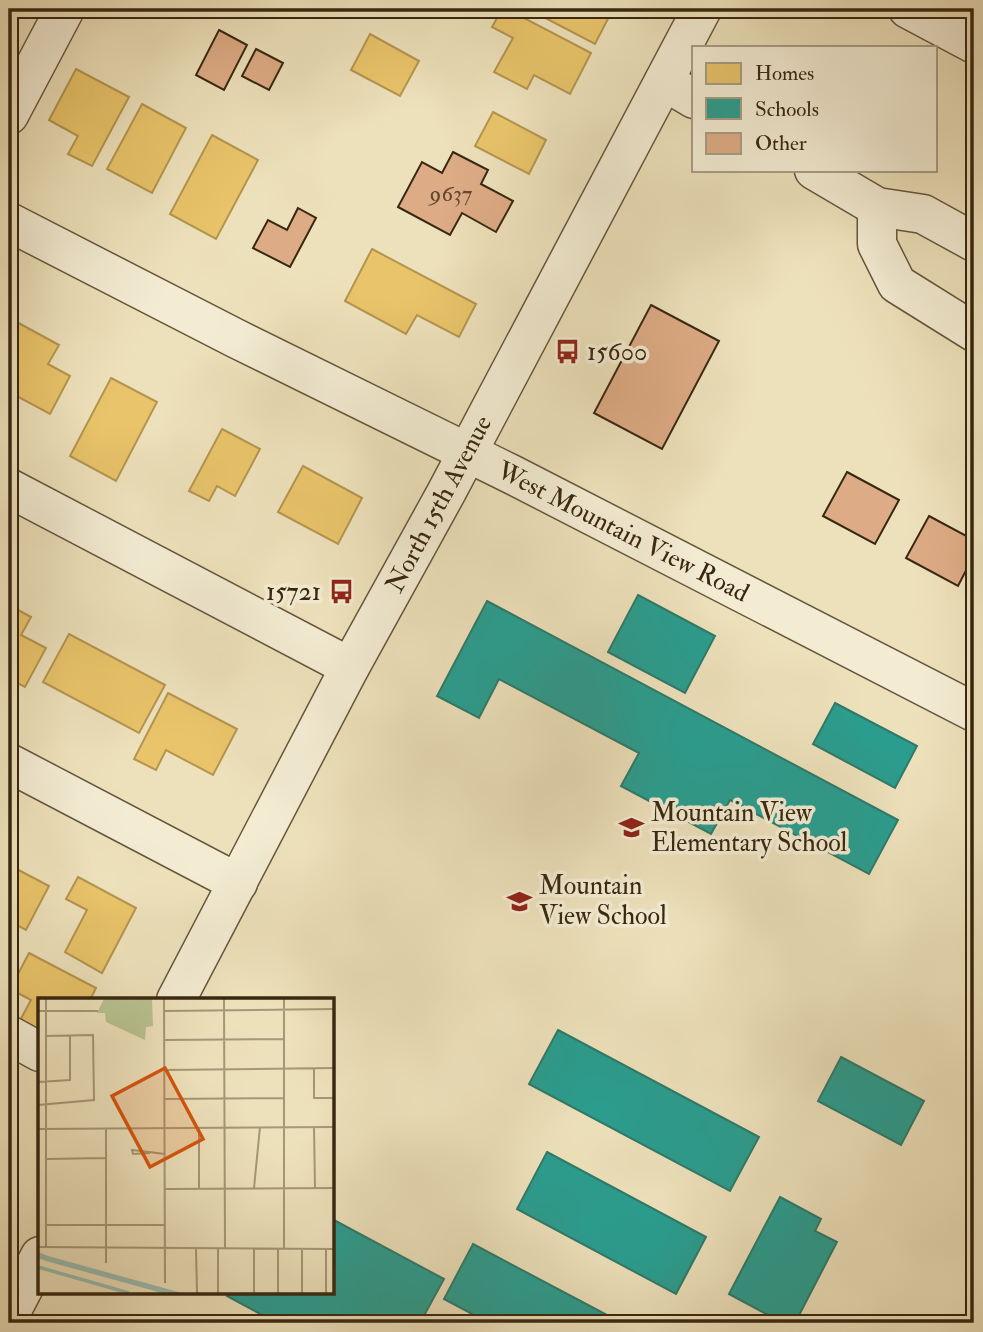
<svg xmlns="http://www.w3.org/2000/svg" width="983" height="1332" viewBox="0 0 983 1332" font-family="'IM FELL Double Pica',serif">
<rect width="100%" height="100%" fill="#ede1bb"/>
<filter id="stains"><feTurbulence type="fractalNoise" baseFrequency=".00286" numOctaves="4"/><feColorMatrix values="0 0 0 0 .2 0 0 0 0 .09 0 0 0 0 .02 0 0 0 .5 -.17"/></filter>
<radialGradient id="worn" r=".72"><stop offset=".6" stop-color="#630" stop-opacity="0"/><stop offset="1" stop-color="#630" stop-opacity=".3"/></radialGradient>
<g fill="#e9c46a" stroke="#b4954f" stroke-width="2">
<path d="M 502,9 L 507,9 L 591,53 L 570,94 L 534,75 L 527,89 L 494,72 L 513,38 L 492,27 Z"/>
<path d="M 528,9 L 613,9 L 595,44 Z"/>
<path d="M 370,34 L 419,61 L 400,96 L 351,70 Z"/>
<path d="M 76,69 L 129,97 L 92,166 L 68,154 L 78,136 L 49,120 Z"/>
<path d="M 142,104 L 186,128 L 152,193 L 107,169 Z"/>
<path d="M 493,112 L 546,140 L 529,174 L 475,146 Z"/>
<path d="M 212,135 L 258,160 L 216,239 L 170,214 Z"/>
<path d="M 372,249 L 476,304 L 459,337 L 417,315 L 406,334 L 345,301 Z"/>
<path d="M 13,320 L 59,345 L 48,364 L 70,376 L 50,414 L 9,392 L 9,328 Z"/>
<path d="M 111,378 L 157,402 L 116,481 L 70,456 Z"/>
<path d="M 222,429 L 260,449 L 235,496 L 217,486 L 209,501 L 189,491 Z"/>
<path d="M 303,466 L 362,498 L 338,544 L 278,512 Z"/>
<path d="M 9,605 L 31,617 L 21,635 L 46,648 L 25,687 L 9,679 Z"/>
<path d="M 69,634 L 165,685 L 139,733 L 43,682 Z"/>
<path d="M 168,693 L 237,729 L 213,775 L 166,750 L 156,770 L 134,759 Z"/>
<path d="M 9,865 L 49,886 L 26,930 L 9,921 Z"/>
<path d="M 78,877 L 136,908 L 102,973 L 65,952 L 87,910 L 66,899 Z"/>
<path d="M 29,953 L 96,988 L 90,1000 L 40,1000 L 40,1038 L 17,1026 L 31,1000 L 10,989 Z"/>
</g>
<g fill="#2a9d8f" stroke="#2e7a69" stroke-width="2">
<path d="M 638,595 L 715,636 L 685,693 L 608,652 Z"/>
<path d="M 487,601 L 898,820 L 869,874 L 730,800 L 711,834 L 621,786 L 639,753 L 499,679 L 479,718 L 437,696 Z"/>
<path d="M 835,703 L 917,746 L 895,788 L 813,744 Z"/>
<path d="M 558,1030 L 759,1137 L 730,1191 L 529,1084 Z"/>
<path d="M 841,1057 L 924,1101 L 901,1145 L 818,1101 Z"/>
<path d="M 547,1152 L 706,1237 L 676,1294 L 517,1209 Z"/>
<path d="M 780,1197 L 821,1219 L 815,1231 L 837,1242 L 795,1323 L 783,1323 L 729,1294 Z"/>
<path d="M 332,1219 L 444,1279 L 420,1323 L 277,1323 L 227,1296 L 229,1292 L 332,1292 Z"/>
<path d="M 473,1244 L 622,1323 L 489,1323 L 444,1299 Z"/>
</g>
<g fill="#ddab85" stroke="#382710" stroke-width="2">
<path d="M 219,30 L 247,45 L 224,90 L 196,75 Z"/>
<path d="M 256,49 L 283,63 L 269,90 L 242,76 Z"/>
<path d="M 453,152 L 488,170 L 481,184 L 513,201 L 496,232 L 462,213 L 450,235 L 398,207 L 422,162 L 442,173 Z"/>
<path d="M 298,208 L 316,218 L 290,267 L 253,248 L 268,220 L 287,230 Z"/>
<path d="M 651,305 L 719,341 L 662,449 L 594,413 Z"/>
<path d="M 847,472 L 899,500 L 875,544 L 823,516 Z"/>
<path d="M 929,516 L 974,540 L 974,555 L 958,586 L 906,558 Z"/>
</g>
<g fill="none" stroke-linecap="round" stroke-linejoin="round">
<defs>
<g id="minor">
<path d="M 908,9 L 974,44"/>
<path d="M 664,81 L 694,99"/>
<path d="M 9,115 L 65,9"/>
<path d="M 814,170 L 877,207 L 923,214 L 974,242"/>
<path d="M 877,207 L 877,244 L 897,284 L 974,332"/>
<path d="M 9,222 L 237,339 L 513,475 L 974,712"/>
<path d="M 9,488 L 350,667"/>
<path d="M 9,763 L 238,883"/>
<path d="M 176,1000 L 350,667 L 446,493 L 702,9"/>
<path d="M 9,1035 L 40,1052"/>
<path d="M 9,1316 L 40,1256"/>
</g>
</defs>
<use href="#minor" stroke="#65563b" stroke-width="41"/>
<use href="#minor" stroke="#f3ecd3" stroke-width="38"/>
</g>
<defs>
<symbol id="bus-bare" viewBox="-9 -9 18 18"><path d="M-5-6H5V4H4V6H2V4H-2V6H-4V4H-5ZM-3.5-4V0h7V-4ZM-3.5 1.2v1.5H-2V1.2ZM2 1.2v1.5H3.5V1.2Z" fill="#8f2418" stroke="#f3ecd3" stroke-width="2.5" paint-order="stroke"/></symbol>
<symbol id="school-bare" viewBox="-9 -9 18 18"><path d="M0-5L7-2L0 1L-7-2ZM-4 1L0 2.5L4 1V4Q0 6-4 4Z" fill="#8f2418" stroke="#f3ecd3" stroke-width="2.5" paint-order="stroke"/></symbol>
</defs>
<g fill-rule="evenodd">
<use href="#bus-bare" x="550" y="334" width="35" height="35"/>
<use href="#bus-bare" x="324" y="574" width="35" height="35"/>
<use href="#school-bare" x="614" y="810" width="35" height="35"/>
<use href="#school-bare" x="502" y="884" width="35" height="35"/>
</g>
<g text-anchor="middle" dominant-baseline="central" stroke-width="7" stroke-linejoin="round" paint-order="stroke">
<g font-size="23" fill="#61482d">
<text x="451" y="193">9637</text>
</g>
<g font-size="26" fill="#382710" stroke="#f3ecd3" text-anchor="start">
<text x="587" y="352">15600</text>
<text x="321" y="592" text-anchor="end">15721</text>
<text x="651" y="813">Mountain View<tspan x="651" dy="30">Elementary School</tspan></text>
<text x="539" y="886">Mountain<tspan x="539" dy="30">View School</tspan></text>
</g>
<g font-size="26" fill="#382710" stroke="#f3ecd3">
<text transform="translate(439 504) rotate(-62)">North 15th Avenue</text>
<text transform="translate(623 532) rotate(27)">West Mountain View Road</text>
</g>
</g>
<g transform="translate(38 998)">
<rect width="296" height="296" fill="#ede1bb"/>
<path d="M 66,1 L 114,1 L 115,28 L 108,29 L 107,42 L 68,24 L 67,15 L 59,15 Z" fill="#b8c391"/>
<path d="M 0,254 L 10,258 L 144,295 L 124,295 L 8,263 L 0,260 Z" fill="#99bdb1"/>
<path fill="none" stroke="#99bdb1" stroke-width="3.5" d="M 0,269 L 91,295"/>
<path fill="none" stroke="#a59777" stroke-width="2" d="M 8,1 L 8,250M 126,1 L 127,285M 186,1 L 187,251M 246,1 L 246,251M 0,13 L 60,13M 127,13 L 296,11M 127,42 L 246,41M 276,70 L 276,100 L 296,100M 127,72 L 296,70M 0,84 L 32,82 L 32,37M 127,101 L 246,100M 0,107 L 56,102 L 55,37 L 8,38M 276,129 L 277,190M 161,130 L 161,190M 0,131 L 296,129M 68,131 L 68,265M 112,155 L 95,156 L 94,152 L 127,156M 8,161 L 68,160M 216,190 L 222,129M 127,191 L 296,190M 8,227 L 127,227M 0,249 L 296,251M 158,251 L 159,295M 180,251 L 180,295M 216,251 L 216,295M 240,251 L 240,295M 264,251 L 264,295M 288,251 L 288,295"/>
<path fill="#d6540c" fill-opacity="0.15" stroke="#d6540c" stroke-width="3.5" d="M 127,70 L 165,141 L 112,169 L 74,98 Z"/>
<rect width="296" height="296" fill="none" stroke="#382710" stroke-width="3.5"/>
</g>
<rect width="983" height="1332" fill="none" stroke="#ede1bb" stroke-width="35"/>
<rect x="10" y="10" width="962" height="1311" fill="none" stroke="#382710" stroke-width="3.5"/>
<rect x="18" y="18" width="948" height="1297" fill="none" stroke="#382710" stroke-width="2"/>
<rect x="692" y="46" width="245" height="126" fill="#f3ecd3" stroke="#a89d85" stroke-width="2"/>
<rect x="706" y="63" width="35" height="21" fill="#e9c46a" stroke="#a89d85" stroke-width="2"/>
<text x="755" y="80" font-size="21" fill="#382710">Homes</text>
<rect x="706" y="98" width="35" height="21" fill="#2a9d8f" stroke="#a89d85" stroke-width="2"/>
<text x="755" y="116" font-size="21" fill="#382710">Schools</text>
<rect x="706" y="133" width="35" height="21" fill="#ddab85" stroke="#a89d85" stroke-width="2"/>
<text x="755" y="150" font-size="21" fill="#382710">Other</text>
<rect width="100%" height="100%" filter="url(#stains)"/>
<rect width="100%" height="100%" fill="url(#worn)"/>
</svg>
